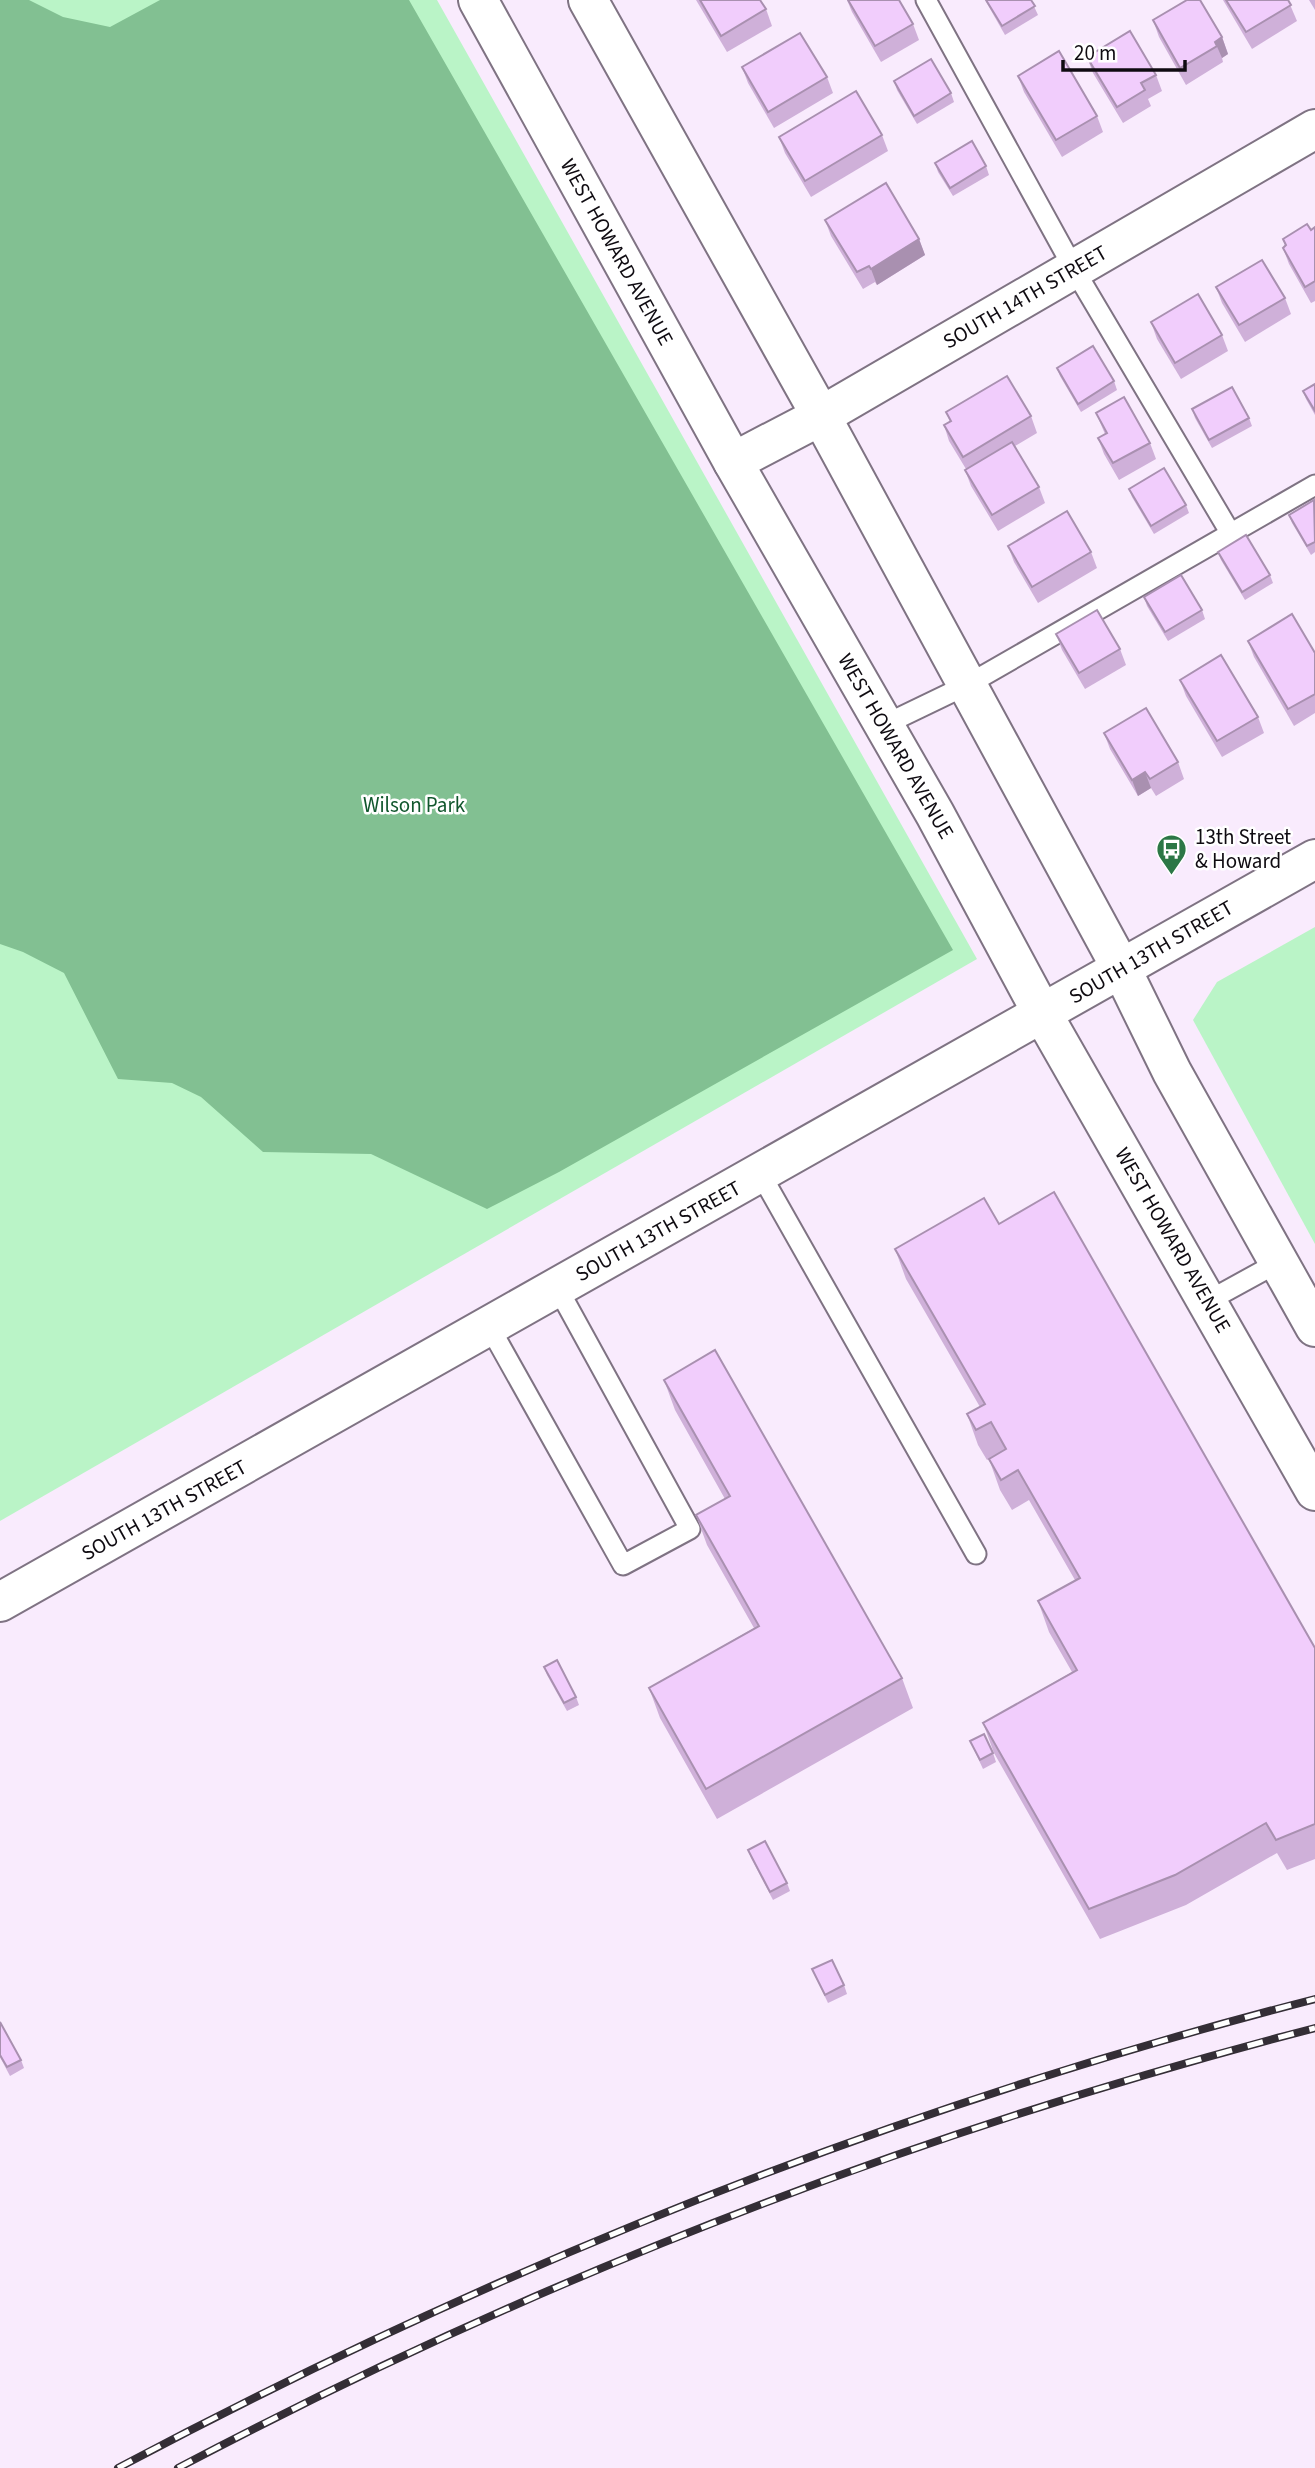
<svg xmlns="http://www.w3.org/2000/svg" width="1315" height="2468" viewBox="0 0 1315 2468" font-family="'Source Sans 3',sans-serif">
<rect width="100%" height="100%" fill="#f9ebfd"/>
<g fill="#baf4c7">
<path d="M 0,0 L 437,0 L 977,959 L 0,1521 Z"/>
<path d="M 1315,927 L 1315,1244 L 1193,1020 L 1217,982 Z"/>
</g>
<path fill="#82c092" d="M 0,0 L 29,0 L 63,17 L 110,27 L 160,0 L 409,0 L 953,950 L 559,1172 L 487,1209 L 371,1154 L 263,1152 L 201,1097 L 172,1083 L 118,1079 L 64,973 L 23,952 L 0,944 Z"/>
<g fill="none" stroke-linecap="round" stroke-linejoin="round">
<defs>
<g id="lane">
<path d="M 926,0 L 1074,269 L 1231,534"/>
<path d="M 884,725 L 967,685 L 1315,485"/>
<path d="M 760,1173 L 976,1554"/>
<path d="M 1208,1301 L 1279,1262"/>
<path d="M 489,1326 L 623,1565 L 690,1529 L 557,1287"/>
</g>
<path id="street" d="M 733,462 L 821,416 L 1315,129"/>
<g id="secondary">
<path d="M 478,0 L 733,462 L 935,814 L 1042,1013 L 1315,1491"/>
<path d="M 588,0 L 821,416 L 1121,968 L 1172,1072 L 1315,1327"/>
<path d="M 0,1602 L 1315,859"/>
</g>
</defs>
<use href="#lane" stroke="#7f7383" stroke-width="23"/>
<use href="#street" stroke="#7f7383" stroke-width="42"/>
<use href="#secondary" stroke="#7f7383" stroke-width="42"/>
<use href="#lane" stroke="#fff" stroke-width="19"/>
<use href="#street" stroke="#fff" stroke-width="38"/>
<use href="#secondary" stroke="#fff" stroke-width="38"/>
<defs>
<g id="rail">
<path d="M 118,2468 C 498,2266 898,2106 1315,1999"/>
<path d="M 178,2468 C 538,2278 921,2130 1315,2028"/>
</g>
</defs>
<use href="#rail" stroke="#342e36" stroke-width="8"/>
<use href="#rail" stroke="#fff" stroke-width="5" stroke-dasharray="16" stroke-linecap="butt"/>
</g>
<g fill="#cfb0d9">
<path d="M 696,0 L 760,0 L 766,9 L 772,26 L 727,52 Z"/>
<path d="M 847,0 L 899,0 L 913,24 L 919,40 L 881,62 L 852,12 Z"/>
<path d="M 985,0 L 1031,0 L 1038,15 L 1005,35 Z"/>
<path d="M 1223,0 L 1288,0 L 1297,21 L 1252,49 Z"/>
<path d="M 1309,0 L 1315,0 L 1315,10 Z"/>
<path d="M 1153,20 L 1222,37 L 1228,54 L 1222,58 L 1223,62 L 1186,85 L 1159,37 Z"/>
<path d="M 1087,57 L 1156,75 L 1162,91 L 1148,99 L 1151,106 L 1123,123 L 1093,73 Z"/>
<path d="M 742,67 L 827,77 L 833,93 L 774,128 L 748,83 Z"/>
<path d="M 1018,76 L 1097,116 L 1103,132 L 1062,157 L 1024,92 Z"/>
<path d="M 894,81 L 951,93 L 954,102 L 917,124 L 897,90 Z"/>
<path d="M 882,135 L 888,151 L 811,197 L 785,153 L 779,137 Z"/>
<path d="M 935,163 L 986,166 L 989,175 L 953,196 L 938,172 Z"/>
<path d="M 825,220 L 919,239 L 925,255 L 877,285 L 875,282 L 863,289 L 831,236 Z"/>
<path d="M 1315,227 L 1315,301 L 1311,303 L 1289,264 L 1283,248 L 1285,246 L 1283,239 L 1311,230 Z"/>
<path d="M 1216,287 L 1285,298 L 1291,314 L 1245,342 L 1222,303 Z"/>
<path d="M 1151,322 L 1222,335 L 1228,351 L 1181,379 L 1157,339 Z"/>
<path d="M 1057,368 L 1114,381 L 1117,390 L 1081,412 L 1060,376 Z"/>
<path d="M 1315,384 L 1315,415 L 1306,399 L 1303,391 Z"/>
<path d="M 1192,409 L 1249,418 L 1252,426 L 1212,448 L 1195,418 Z"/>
<path d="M 946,412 L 1031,416 L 1037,433 L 1015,446 L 1039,487 L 1045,503 L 998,531 L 971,486 L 965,470 L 966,469 L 949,441 L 944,425 L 950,422 Z"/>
<path d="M 1096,413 L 1150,443 L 1156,459 L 1119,480 L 1104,454 L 1098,438 L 1105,434 Z"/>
<path d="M 1129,489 L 1186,505 L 1189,513 L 1154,534 L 1132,497 Z"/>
<path d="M 1315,501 L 1315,552 L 1311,555 L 1292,523 L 1289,515 Z"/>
<path d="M 1008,546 L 1091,552 L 1097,568 L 1038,603 L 1014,562 Z"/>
<path d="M 1218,552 L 1270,575 L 1273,583 L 1245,600 L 1221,560 Z"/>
<path d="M 1144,597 L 1202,610 L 1205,619 L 1168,641 L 1147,606 Z"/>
<path d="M 1056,634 L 1120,649 L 1126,665 L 1085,689 L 1062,650 Z"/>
<path d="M 1248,641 L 1315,653 L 1315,713 L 1294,726 L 1254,657 Z"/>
<path d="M 1180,680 L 1258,717 L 1264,733 L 1222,757 L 1186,696 Z"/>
<path d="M 1104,733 L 1178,762 L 1184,779 L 1156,796 L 1151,788 L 1138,796 L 1110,749 Z"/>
<path d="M 999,1224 L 1315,1648 L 1315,1859 L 1287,1870 L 1277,1853 L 1186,1905 L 1100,1939 L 994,1753 L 983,1723 L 1072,1672 L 1049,1632 L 1038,1601 L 1075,1580 L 1029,1500 L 1012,1510 L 1000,1490 L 989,1459 L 987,1460 L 978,1445 L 967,1414 L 980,1407 L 906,1279 L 895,1249 Z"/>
<path d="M 664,1380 L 902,1678 L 913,1708 L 717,1819 L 660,1718 L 649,1688 L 754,1628 L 707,1545 L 696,1515 L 725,1499 L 675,1410 Z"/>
<path d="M 544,1667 L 576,1697 L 579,1705 L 567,1711 L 547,1675 Z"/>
<path d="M 970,1741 L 993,1753 L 996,1762 L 983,1769 Z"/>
<path d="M 748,1850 L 787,1883 L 790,1891 L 773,1900 L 751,1858 Z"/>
<path d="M 812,1969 L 844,1985 L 847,1994 L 828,2003 Z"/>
<path d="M 0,2022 L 21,2060 L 24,2068 L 10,2076 L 0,2057 Z"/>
</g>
<g fill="#a990b0">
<path d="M 1222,37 L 1228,54 L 1222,58 L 1215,42 Z"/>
<path d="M 919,239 L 925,255 L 877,285 L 871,269 Z"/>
<path d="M 1145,772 L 1151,788 L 1138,796 L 1132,780 Z"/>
</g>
<g fill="#f1cdfc" stroke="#a990b0" stroke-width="2">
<path d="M 700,0 L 760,0 L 766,9 L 721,36 Z"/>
<path d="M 848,0 L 899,0 L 913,24 L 875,46 Z"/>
<path d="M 986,0 L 1031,0 L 1035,6 L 1002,26 Z"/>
<path d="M 1187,0 L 1200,0 L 1222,37 L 1215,42 L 1217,46 L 1180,68 L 1153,20 Z"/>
<path d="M 1226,0 L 1288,0 L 1291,5 L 1246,32 Z"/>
<path d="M 1130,31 L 1156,75 L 1141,83 L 1145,90 L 1117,107 L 1087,57 Z"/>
<path d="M 800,33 L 827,77 L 768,112 L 742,67 Z"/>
<path d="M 1059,51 L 1097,116 L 1056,140 L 1018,76 Z"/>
<path d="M 931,59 L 951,93 L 914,116 L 894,81 Z"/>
<path d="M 856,91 L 882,135 L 805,181 L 779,137 Z"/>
<path d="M 972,141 L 986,166 L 950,188 L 935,163 Z"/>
<path d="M 886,183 L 919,239 L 871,269 L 869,266 L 857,272 L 825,220 Z"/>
<path d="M 1307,224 L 1311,230 L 1315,227 L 1315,281 L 1305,287 L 1283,248 L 1286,245 L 1283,239 Z"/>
<path d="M 1262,260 L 1285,298 L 1239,325 L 1216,287 Z"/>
<path d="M 1198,294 L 1222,335 L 1175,363 L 1151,322 Z"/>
<path d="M 1093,346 L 1114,381 L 1078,404 L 1057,368 Z"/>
<path d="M 1007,376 L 1031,416 L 963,457 L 944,425 L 951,421 L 946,412 Z"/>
<path d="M 1315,384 L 1315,411 L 1303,391 Z"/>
<path d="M 1232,387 L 1249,418 L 1209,440 L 1192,409 Z"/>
<path d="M 1124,397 L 1150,443 L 1113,463 L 1098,438 L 1107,433 L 1096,413 Z"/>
<path d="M 1012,442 L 1039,487 L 992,515 L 965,470 Z"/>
<path d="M 1164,468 L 1186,505 L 1151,526 L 1129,489 Z"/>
<path d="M 1314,500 L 1315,542 L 1307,546 L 1289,515 Z"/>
<path d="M 1067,511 L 1091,552 L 1032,587 L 1008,546 Z"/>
<path d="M 1246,535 L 1270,575 L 1242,592 L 1218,552 Z"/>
<path d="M 1181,575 L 1202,610 L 1165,632 L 1144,597 Z"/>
<path d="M 1097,610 L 1120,649 L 1079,673 L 1056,634 Z"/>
<path d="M 1292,614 L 1315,653 L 1315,694 L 1288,709 L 1248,641 Z"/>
<path d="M 1221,655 L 1258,717 L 1217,741 L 1180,680 Z"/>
<path d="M 1146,708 L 1178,762 L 1150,779 L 1145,772 L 1132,780 L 1104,733 Z"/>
<path d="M 1054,1192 L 1315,1648 L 1315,1824 L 1276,1840 L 1266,1823 L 1175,1875 L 1089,1909 L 983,1723 L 1077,1670 L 1038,1601 L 1080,1578 L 1018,1470 L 1001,1480 L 989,1459 L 1006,1449 L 991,1422 L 976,1430 L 967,1414 L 985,1404 L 895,1249 L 984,1198 L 999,1224 Z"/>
<path d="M 715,1350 L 902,1678 L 706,1789 L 649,1688 L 759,1626 L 696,1515 L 730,1496 L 664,1380 Z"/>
<path d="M 557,1660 L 576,1697 L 564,1703 L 544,1667 Z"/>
<path d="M 984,1734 L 993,1753 L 980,1760 L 970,1741 Z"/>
<path d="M 765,1841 L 787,1883 L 770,1892 L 748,1850 Z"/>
<path d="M 832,1960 L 844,1985 L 825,1995 L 812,1969 Z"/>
<path d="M 0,2022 L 21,2060 L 7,2067 L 0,2055 Z"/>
</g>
<defs>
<symbol id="bus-pin" viewBox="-11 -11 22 30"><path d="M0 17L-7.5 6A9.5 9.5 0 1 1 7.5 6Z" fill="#2c7746" stroke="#fff"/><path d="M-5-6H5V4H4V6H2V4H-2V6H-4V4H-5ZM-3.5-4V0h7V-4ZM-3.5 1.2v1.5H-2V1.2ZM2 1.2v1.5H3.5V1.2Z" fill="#fff"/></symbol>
</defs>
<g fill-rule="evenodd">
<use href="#bus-pin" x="1154" y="832" width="35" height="47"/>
</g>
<g text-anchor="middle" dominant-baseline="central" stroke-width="5" stroke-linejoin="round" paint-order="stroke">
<g font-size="21" fill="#0f0b11" stroke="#fff">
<text transform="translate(617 252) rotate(61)">WEST HOWARD AVENUE</text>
<text transform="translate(1025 297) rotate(-30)">SOUTH 14TH STREET</text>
<text transform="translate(896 746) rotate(60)">WEST HOWARD AVENUE</text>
<text transform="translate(1151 952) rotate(-30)">SOUTH 13TH STREET</text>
<text transform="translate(658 1231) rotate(-29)">SOUTH 13TH STREET</text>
<text transform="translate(1173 1240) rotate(60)">WEST HOWARD AVENUE</text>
<text transform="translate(164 1510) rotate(-29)">SOUTH 13TH STREET</text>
</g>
<g font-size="21" fill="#11572d" stroke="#fff">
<text x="414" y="805">Wilson Park</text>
</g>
<g font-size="21" fill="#0f0b11" stroke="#fff" text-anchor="start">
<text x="1195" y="837">13th Street<tspan x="1195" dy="24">&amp; Howard</tspan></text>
</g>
</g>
<path d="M1063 60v10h122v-10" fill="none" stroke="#0f0b11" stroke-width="3.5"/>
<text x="1074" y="60" font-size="21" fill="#0f0b11" stroke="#ffffff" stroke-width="5" paint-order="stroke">20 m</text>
</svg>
